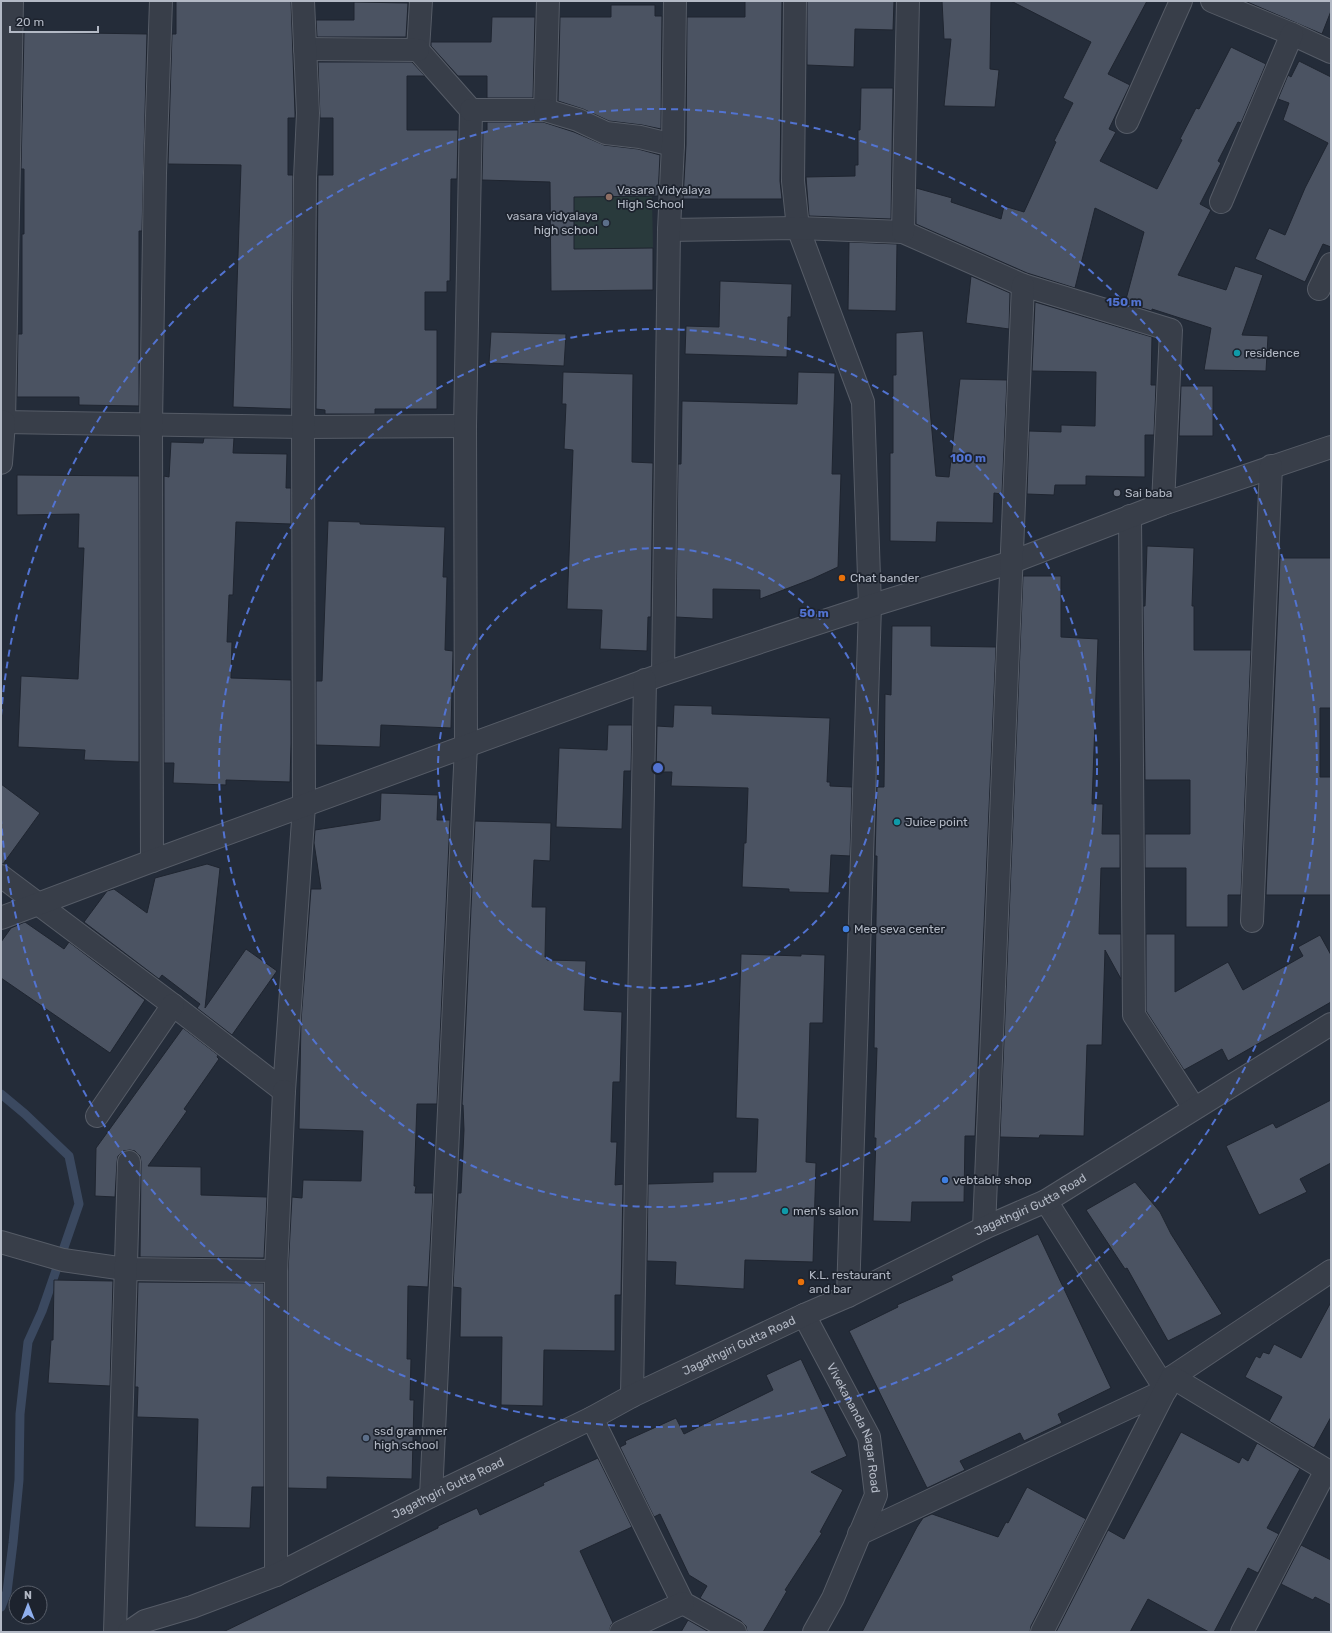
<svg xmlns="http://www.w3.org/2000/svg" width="1332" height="1633" viewBox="0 0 1332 1633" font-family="Rubik,sans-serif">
<rect width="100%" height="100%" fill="#242c39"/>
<path fill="#293a3c" d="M 652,196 L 653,248 L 574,249 L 574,197 Z"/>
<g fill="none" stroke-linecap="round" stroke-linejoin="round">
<path stroke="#3b4960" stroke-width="9" d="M 1,1094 L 25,1114 L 69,1156 L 79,1204 L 42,1311 L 28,1342 L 20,1414 L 19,1480 L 13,1543 L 7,1592 L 1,1607"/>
</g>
<g fill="#4b5362" stroke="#1f2530">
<path d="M 176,1 L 291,1 L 295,113 L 295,118 L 288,118 L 288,175 L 293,175 L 291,409 L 233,407 L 241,165 L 168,164 L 172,34 L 176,34 Z"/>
<path d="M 745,1 L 782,1 L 780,181 L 782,199 L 683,199 L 686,145 L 687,17 L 745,17 Z"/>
<path d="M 807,1 L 894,1 L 893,30 L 855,29 L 854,67 L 807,65 Z"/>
<path d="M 942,1 L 991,1 L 990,69 L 999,70 L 995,107 L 944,106 L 951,39 L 944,39 Z"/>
<path d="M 1011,1 L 1147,1 L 1108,74 L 1130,85 L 1109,129 L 1116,132 L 1100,161 L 1157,189 L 1182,140 L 1180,139 L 1196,108 L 1199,109 L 1231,47 L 1266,64 L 1241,123 L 1238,122 L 1218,161 L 1221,163 L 1200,204 L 1211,210 L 1178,275 L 1226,290 L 1235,266 L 1263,275 L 1242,335 L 1268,336 L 1266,371 L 1204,370 L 1211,328 L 1152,309 L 1152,311 L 1125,303 L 1144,232 L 1095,208 L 1075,288 L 1027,273 L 916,224 L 916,188 L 952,198 L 951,202 L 1001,219 L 1004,206 L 1024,212 L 1056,142 L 1054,141 L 1073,103 L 1063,98 L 1091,42 Z"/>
<path d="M 1245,1 L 1331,1 L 1331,11 L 1322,34 Z"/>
<path d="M 354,2 L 408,3 L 406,37 L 317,37 L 316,20 L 354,20 Z"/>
<path d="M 611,5 L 655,5 L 655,16 L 662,16 L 661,129 L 642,125 L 609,121 L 583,109 L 558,101 L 560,17 L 611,17 Z"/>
<path d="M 492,17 L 535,17 L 533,98 L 487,98 L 487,76 L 458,76 L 431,46 L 431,42 L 491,42 Z"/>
<path d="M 24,32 L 147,34 L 142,231 L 139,231 L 139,406 L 79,405 L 79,397 L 17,397 L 18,334 L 22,334 L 22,234 L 24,234 L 24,169 L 21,169 Z"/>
<path d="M 1299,61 L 1331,77 L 1331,247 L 1323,244 L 1305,282 L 1255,259 L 1269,228 L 1285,235 L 1305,188 L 1328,143 L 1283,120 L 1289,103 L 1278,99 L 1288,75 L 1291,77 Z"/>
<path d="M 318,62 L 412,62 L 425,76 L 407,76 L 407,130 L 458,130 L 457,179 L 451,179 L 450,281 L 447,281 L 447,292 L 425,292 L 425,330 L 437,330 L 437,409 L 375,409 L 375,414 L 325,414 L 325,410 L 316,409 L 318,175 L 333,175 L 333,118 L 320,118 Z"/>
<path d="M 861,88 L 893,88 L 891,219 L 809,216 L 806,177 L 855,176 L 855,165 L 858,165 L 858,130 L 860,130 Z"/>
<path d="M 487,122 L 543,122 L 574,132 L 604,145 L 638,149 L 660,155 L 658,196 L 574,197 L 574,249 L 653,248 L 653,290 L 551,291 L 550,182 L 482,180 L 483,131 L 487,131 Z"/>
<path d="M 849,242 L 897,244 L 896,311 L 848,310 Z"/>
<path d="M 971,276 L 1010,293 L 1009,329 L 966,323 Z"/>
<path d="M 720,281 L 792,284 L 791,317 L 788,317 L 787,357 L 685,354 L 686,326 L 719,327 Z"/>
<path d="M 1035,302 L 1152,337 L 1151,385 L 1156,385 L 1154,435 L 1145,435 L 1145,477 L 1086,476 L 1086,485 L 1055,485 L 1054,495 L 1027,494 L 1029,431 L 1061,432 L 1061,425 L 1095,426 L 1096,372 L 1032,371 Z"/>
<path d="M 923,331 L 936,476 L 949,477 L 960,379 L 1007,380 L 1002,494 L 994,493 L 993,523 L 937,522 L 936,542 L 890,541 L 890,453 L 893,453 L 893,375 L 896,375 L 896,333 Z"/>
<path d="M 491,332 L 566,334 L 564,366 L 489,363 Z"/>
<path d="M 563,372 L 633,374 L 632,462 L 653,463 L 651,617 L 648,617 L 647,651 L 600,649 L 602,610 L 567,609 L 573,450 L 564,449 L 566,404 L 562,404 Z"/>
<path d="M 798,372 L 835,373 L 832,474 L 841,474 L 838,567 L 812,579 L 760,599 L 760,590 L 713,589 L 713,619 L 676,617 L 678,464 L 681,464 L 682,401 L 797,404 Z"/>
<path d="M 1181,386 L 1213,386 L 1213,436 L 1179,436 Z"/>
<path d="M 204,438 L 234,438 L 233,453 L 287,454 L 286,488 L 291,488 L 291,524 L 236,522 L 233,595 L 229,595 L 227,642 L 232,642 L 231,678 L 291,680 L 291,744 L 290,782 L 226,780 L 226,785 L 173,783 L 174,763 L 164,763 L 164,476 L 169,477 L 171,442 L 203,443 Z"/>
<path d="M 17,475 L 139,476 L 139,762 L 84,760 L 85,750 L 18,747 L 21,676 L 78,679 L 84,548 L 78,548 L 79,514 L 17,515 Z"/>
<path d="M 328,521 L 360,522 L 360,524 L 445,527 L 443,577 L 447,577 L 445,650 L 453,651 L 451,728 L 381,725 L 380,747 L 316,745 L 316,681 L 322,681 Z"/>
<path d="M 1147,546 L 1194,548 L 1192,606 L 1194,606 L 1194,650 L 1251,650 L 1241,895 L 1228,895 L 1228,927 L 1186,927 L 1186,868 L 1145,868 L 1145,834 L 1190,834 L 1190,780 L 1145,780 L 1143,606 L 1145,606 Z"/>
<path d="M 1280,558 L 1331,558 L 1331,708 L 1320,708 L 1320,777 L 1331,777 L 1331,895 L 1266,895 Z"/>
<path d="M 1023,576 L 1061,576 L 1061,637 L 1098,639 L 1092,804 L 1103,804 L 1102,834 L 1120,834 L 1120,868 L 1101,868 L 1099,934 L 1121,934 L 1121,979 L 1105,950 L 1102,1045 L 1087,1045 L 1084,1136 L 1040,1135 L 1039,1138 L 1000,1137 Z"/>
<path d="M 892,626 L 931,626 L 931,646 L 996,647 L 975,1136 L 965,1136 L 964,1202 L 912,1202 L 911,1222 L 873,1221 L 876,1138 L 874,1138 L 877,1048 L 874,1048 L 877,856 L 875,856 L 877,787 L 884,787 L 885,694 L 891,695 Z"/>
<path d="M 674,705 L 712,706 L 712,714 L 830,718 L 827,782 L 830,782 L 830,786 L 852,787 L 850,856 L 831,855 L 829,893 L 789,892 L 789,889 L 742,887 L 744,843 L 746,843 L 748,788 L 671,786 L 672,772 L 656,772 L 657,726 L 673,727 Z"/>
<path d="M 608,725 L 632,725 L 631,771 L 624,771 L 622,829 L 556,827 L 559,748 L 607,750 Z"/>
<path d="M 1,784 L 40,813 L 3,864 L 1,864 Z"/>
<path d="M 381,793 L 438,795 L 437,820 L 450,820 L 437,1104 L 417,1104 L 414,1186 L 416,1186 L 415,1193 L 433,1193 L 428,1287 L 408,1286 L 407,1359 L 411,1359 L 410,1400 L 414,1400 L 412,1479 L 327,1477 L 327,1489 L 288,1488 L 288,1271 L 292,1197 L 302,1198 L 303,1180 L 361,1181 L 363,1131 L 299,1129 L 301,1021 L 311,889 L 321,889 L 314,843 L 315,830 L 380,820 Z"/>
<path d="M 475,821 L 551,823 L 550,861 L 534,860 L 532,907 L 546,907 L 545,957 L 547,957 L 547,960 L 586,961 L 584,1010 L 622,1012 L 620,1082 L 613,1082 L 611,1142 L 617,1142 L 615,1185 L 623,1184 L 621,1295 L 615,1295 L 615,1351 L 544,1350 L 543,1406 L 501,1405 L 502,1337 L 460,1337 L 461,1288 L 453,1287 L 458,1193 L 461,1193 L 464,1130 L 463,1105 L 462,1105 Z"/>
<path d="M 207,864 L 220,868 L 205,1008 L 246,949 L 277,971 L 232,1035 L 197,1008 L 200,1004 L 162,975 L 159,979 L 84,922 L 107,891 L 114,889 L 147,913 L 155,878 Z"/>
<path d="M 25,922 L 64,949 L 69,942 L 145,1000 L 110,1053 L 1,978 L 1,942 L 11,928 Z"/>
<path d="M 1146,934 L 1175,934 L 1175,992 L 1228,962 L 1243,990 L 1303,956 L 1298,947 L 1320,935 L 1331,955 L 1331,1002 L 1228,1061 L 1222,1049 L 1184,1070 L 1146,1011 Z"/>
<path d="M 741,954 L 801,956 L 801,954 L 825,955 L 823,1023 L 810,1023 L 806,1162 L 816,1163 L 813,1262 L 745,1260 L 744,1289 L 675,1285 L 676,1262 L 647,1261 L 648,1184 L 713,1182 L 713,1172 L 756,1172 L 758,1119 L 736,1118 Z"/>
<path d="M 183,1028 L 218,1055 L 217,1057 L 219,1059 L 184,1109 L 187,1111 L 148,1166 L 201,1167 L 201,1195 L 267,1197 L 264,1258 L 140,1257 L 141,1162 L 140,1156 L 135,1151 L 130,1150 L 123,1151 L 118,1156 L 117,1162 L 115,1197 L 95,1196 L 96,1148 Z"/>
<path d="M 1331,1100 L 1331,1163 L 1300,1179 L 1307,1192 L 1259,1215 L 1226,1146 L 1273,1123 L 1276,1128 Z"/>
<path d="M 1135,1182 L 1160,1212 L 1171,1234 L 1222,1314 L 1168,1341 L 1127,1268 L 1125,1269 L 1086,1210 Z"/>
<path d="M 1038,1234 L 1111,1388 L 1058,1414 L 1062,1423 L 1024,1441 L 1020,1433 L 960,1461 L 965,1470 L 927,1488 L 849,1331 L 898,1307 L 897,1305 L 953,1280 L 951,1276 Z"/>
<path d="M 54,1280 L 113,1281 L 110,1386 L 48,1383 L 51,1340 L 53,1340 Z"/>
<path d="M 138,1282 L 264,1283 L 264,1487 L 252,1487 L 250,1528 L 195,1527 L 198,1419 L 137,1417 L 138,1387 L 135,1387 Z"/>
<path d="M 1331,1302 L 1331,1417 L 1314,1448 L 1269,1421 L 1282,1397 L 1245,1377 L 1256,1356 L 1260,1358 L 1263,1352 L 1269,1354 L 1274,1344 L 1301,1358 Z"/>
<path d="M 801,1359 L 847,1456 L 811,1472 L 843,1490 L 820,1532 L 822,1533 L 785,1590 L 787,1591 L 763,1632 L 747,1632 L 746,1626 L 741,1621 L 700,1598 L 707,1586 L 689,1575 L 660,1514 L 654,1517 L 620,1447 L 626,1444 L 625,1441 L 676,1418 L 684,1434 L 773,1390 L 766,1375 Z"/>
<path d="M 1181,1432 L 1239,1463 L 1242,1457 L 1248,1461 L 1257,1443 L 1300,1469 L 1267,1528 L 1279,1534 L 1258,1573 L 1248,1568 L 1214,1632 L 1209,1632 L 1148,1599 L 1130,1632 L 1056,1632 L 1108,1530 L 1124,1539 Z"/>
<path d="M 598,1458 L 632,1527 L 580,1551 L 613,1623 L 611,1625 L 609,1632 L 223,1632 L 438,1528 L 438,1526 L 477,1508 L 480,1515 L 544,1485 L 543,1483 Z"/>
<path d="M 1027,1487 L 1086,1519 L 1031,1626 L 1030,1632 L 862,1632 L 917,1527 L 923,1518 L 932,1514 L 998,1537 L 1006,1522 L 1008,1523 Z"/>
<path d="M 1301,1545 L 1331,1560 L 1331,1605 L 1315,1597 L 1313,1600 L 1281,1584 Z"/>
<path d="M 688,1620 L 709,1632 L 681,1632 Z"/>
</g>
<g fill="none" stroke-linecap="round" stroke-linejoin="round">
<defs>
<g id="minor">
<path d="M 12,1 L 4,422 L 303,427 L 465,426"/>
<path d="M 421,1 L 418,50 L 471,110 L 465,426 L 466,746 L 431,1496"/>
<path d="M 795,1 L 793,181 L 798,228 L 863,402 L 870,606 L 848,1296"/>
<path d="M 1212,1 L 1292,34 L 1331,52"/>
<path d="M 305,49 L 418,50"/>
<path d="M 471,110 L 545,110 L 548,1"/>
<path d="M 545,110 L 578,120 L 606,133 L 640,137 L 673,145"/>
<path d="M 1127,122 L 1181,1"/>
<path d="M 1221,202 L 1292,34"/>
<path d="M 669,230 L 798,228 L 903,232 L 1023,285 L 1171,330 L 1163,504"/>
<path d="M 903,232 L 908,1"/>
<path d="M 1319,289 L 1331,264"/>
<path d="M 1,421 L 4,422 L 1,463"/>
<path d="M 1130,516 L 1134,1015 L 1194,1108"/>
<path d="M 663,674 L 669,230 L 673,145 L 675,1"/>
<path d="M 152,861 L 151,425 L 155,173 L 161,1"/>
<path d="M 1,876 L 173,1005 L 284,1091 L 304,806 L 303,427 L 305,178 L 308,113 L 303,1"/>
<path d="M 1,918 L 152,861 L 663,674 L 870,606 L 1012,562 L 1163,504 L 1331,447"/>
<path d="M 1252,921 L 1271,466"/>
<path d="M 97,1116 L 173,1005"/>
<path d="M 984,1228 L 1023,285"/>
<path d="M 1,1242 L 63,1260 L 125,1269 L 276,1271"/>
<path d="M 1172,1377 L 1331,1271"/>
<path d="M 632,1396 L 645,680"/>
<path d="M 592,1418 L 683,1603 L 735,1632"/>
<path d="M 859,1534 L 1166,1390 L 1046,1201"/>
<path d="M 276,1575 L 276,1271 L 284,1091"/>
<path d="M 115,1632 L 129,1162"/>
<path d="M 621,1632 L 683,1603"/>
<path d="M 1042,1632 L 1172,1377 L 1326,1470 L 1242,1632"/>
</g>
<g id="tertiary">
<path id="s1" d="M 804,1315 L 869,1437 L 876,1495 L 833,1598 L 814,1632"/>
<path id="s2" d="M 129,1632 L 145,1621 L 192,1607 L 276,1575 L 431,1496 L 592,1418 L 632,1396 L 804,1315 L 848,1296 L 984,1228 L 1046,1201 L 1331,1024"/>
</g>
</defs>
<use href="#minor" stroke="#565c67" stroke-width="24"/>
<use href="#tertiary" stroke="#565c67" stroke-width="24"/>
<use href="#minor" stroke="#383e49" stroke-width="22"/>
<use href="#tertiary" stroke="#383e49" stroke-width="22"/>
</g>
<g fill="none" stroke="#5273d1" stroke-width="2" stroke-dasharray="7 5">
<circle cx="658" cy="768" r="220"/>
<circle cx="658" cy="768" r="439"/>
<path d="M1 716A659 659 0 1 1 1 820"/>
</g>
<circle fill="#8d6e63" stroke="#1d232e" stroke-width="1.5" cx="609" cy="197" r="4"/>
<g fill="#5c6f8a" stroke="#1d232e" stroke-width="1.5">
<circle cx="606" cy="223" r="4"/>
<circle cx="366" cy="1438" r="4"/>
</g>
<g fill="#0f9aa8" stroke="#1d232e" stroke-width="1.5">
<circle cx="1237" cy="353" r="4"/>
<circle cx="897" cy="822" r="4"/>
<circle cx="785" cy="1211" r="4"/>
</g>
<circle fill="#6b7280" stroke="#1d232e" stroke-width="1.5" cx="1117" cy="493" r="4"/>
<g fill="#e8710a" stroke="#1d232e" stroke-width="1.5">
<circle cx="842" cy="578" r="4"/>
<circle cx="801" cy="1282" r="4"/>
</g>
<g fill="#3f7fe0" stroke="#1d232e" stroke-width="1.5">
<circle cx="846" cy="929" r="4"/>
<circle cx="945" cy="1180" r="4"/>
</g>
<g text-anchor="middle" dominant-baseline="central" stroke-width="3.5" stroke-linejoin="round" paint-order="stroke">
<g font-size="12" fill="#b3b9c5" stroke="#1d232e" text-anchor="start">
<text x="617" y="190">Vasara Vidyalaya<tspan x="617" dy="14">High School</tspan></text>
<text x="598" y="216" text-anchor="end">vasara vidyalaya<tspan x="598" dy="14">high school</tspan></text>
<text x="1245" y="353">residence</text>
<text x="1125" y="493">Sai baba</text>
<text x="850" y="578">Chat bander</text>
<text x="905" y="822">Juice point</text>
<text x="854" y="929">Mee seva center</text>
<text x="953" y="1180">vebtable shop</text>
<text x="793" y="1211">men's salon</text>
<text x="809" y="1275">K.L. restaurant<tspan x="809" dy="14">and bar</tspan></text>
<text x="374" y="1431">ssd grammer<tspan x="374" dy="14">high school</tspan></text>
</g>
<g font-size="12" fill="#b3b9c5" stroke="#1d232e">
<text stroke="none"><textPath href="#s2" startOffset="999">Jagathgiri Gutta Road</textPath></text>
<text stroke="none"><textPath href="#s2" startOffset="675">Jagathgiri Gutta Road</textPath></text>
<text stroke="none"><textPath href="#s1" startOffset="125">Vivekananda Nagar Road</textPath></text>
<text stroke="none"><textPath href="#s2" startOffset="351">Jagathgiri Gutta Road</textPath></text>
</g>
</g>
<circle cx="658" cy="768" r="6" fill="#5273d1" stroke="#1d232e" stroke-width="2"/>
<g font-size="12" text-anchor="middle" font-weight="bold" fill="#5273d1" stroke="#1d232e" stroke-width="3.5" stroke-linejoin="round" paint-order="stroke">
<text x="1124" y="306">150 m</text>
<text x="968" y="462">100 m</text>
<text x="814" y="617">50 m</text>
</g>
<rect width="1332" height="1633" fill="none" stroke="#b3b9c5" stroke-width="4"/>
<g transform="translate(28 1605)"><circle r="19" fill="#1d232e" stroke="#595f6a"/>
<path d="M0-3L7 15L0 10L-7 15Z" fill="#8fafee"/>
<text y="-6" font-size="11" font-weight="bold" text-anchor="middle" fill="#b3b9c5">N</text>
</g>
<path d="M10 26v6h88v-6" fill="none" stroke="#b3b9c5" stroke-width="2"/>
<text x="16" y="26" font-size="12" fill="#b3b9c5" stroke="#1d232e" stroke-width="3" paint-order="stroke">20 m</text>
</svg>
